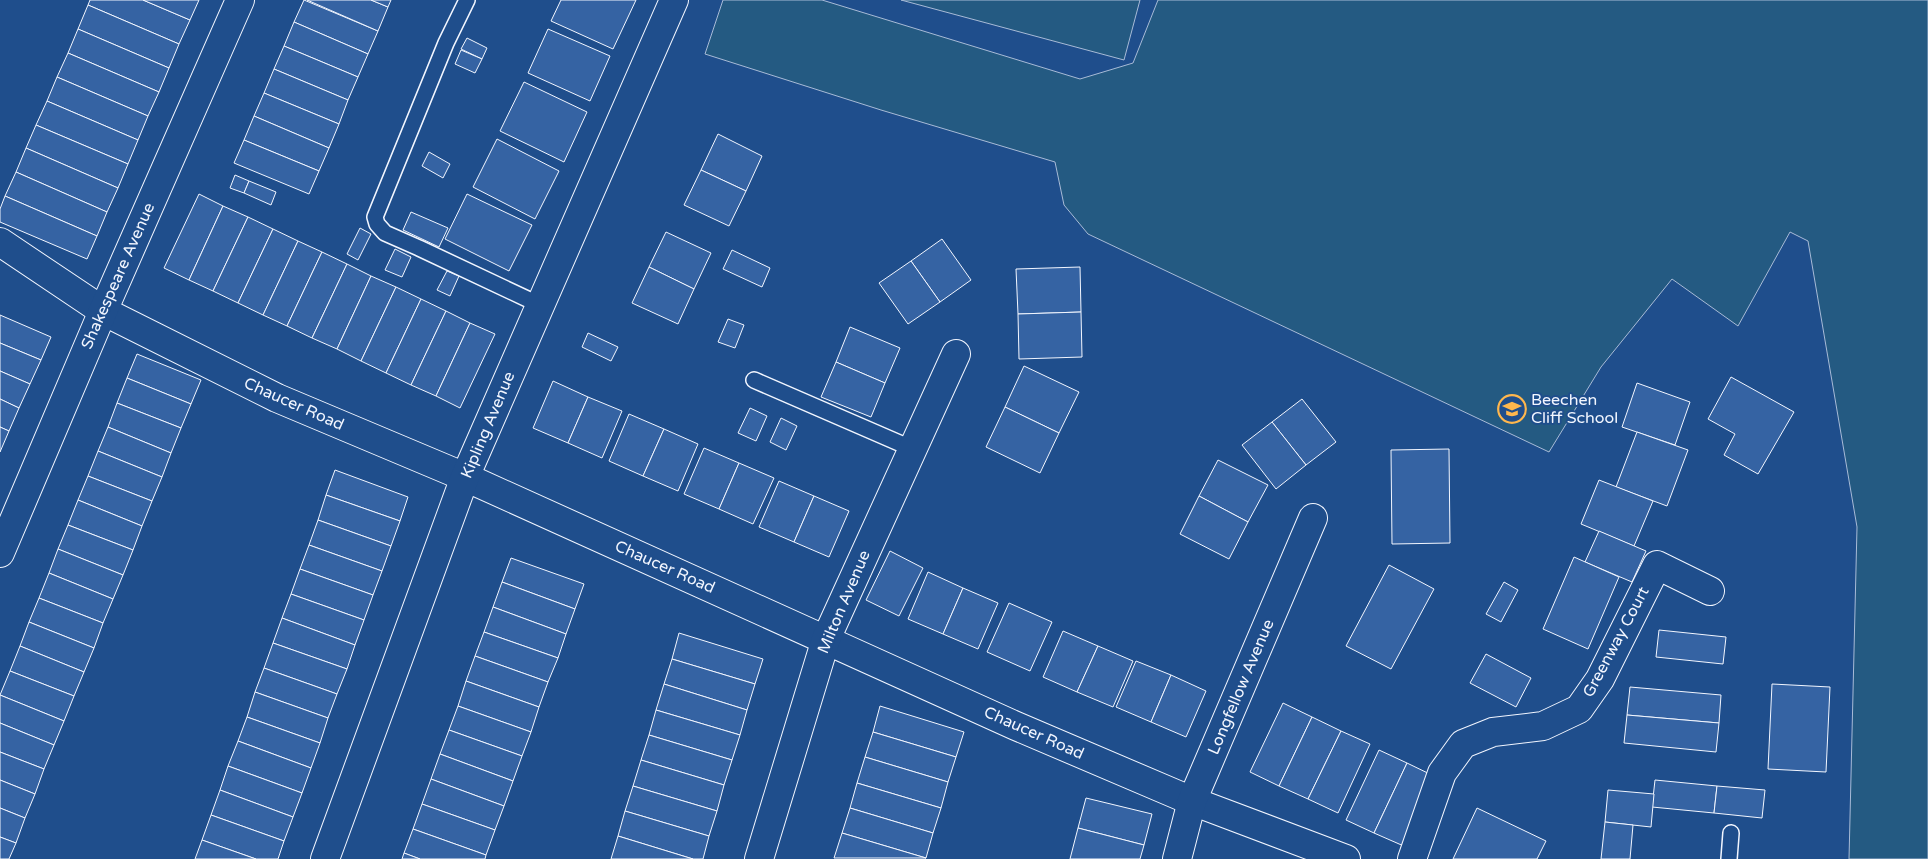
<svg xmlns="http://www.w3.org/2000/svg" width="1928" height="859" viewBox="0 0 1928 859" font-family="'Varela Round',sans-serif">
<rect width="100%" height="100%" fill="#1f4e8c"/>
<g fill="#245a82" stroke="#a8bbd7">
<path d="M 723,0 L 822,0 L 1080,79 L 1133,63 L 1158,0 L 1928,0 L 1928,859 L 1849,859 L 1857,527 L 1808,241 L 1790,232 L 1738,326 L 1672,279 L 1601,367 L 1549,452 L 1088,234 L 1064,205 L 1055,162 L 881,110 L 705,54 Z"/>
<path d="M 901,0 L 1140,0 L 1124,60 Z"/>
</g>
<g fill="#3563a3" stroke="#f2f6ff">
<path d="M 90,0 L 143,0 L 190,20 L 179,44 L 88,5 Z"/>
<path d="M 143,0 L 199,0 L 190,20 Z"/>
<path d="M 304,0 L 378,31 L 368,54 L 294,22 Z"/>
<path d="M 307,0 L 371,0 L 388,7 L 378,31 Z"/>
<path d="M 371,0 L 391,0 L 388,7 Z"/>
<path d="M 561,0 L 636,0 L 613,49 L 551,21 Z"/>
<path d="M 88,5 L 179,44 L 169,68 L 78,29 Z"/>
<path d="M 294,22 L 368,54 L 358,77 L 284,46 Z"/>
<path d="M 78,29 L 169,68 L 159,92 L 68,53 Z"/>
<path d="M 548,29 L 610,56 L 590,101 L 528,73 Z"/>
<path d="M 467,38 L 487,48 L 482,59 L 461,49 Z"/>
<path d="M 284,46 L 358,77 L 348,100 L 274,69 Z"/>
<path d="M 461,50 L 482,59 L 475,73 L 455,64 Z"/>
<path d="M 68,53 L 159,92 L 148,116 L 57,77 Z"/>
<path d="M 274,69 L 348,100 L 339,124 L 264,93 Z"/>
<path d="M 57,77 L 148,116 L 138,140 L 47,101 Z"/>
<path d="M 524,82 L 587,112 L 564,162 L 500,131 Z"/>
<path d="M 264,93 L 339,124 L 329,148 L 254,116 Z"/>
<path d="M 47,101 L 138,140 L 128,164 L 36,125 Z"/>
<path d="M 254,116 L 329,148 L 319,171 L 244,140 Z"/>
<path d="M 36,125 L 128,164 L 118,188 L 26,148 Z"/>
<path d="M 718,134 L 762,156 L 746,191 L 701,170 Z"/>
<path d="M 497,139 L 559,171 L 535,219 L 473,187 Z"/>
<path d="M 244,140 L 319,171 L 309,194 L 234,163 Z"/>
<path d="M 26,148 L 118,188 L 107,212 L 16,172 Z"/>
<path d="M 429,152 L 450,164 L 443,178 L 422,166 Z"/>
<path d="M 701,170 L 746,191 L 729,226 L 684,205 Z"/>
<path d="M 16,172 L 107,212 L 97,236 L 5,196 Z"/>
<path d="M 235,175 L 249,181 L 244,193 L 230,188 Z"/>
<path d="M 249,181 L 276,192 L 271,205 L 244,193 Z"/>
<path d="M 199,194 L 223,206 L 189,280 L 164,268 Z"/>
<path d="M 467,194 L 532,225 L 509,271 L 445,239 Z"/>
<path d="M 5,196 L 97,236 L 87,259 L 0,222 L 0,209 Z"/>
<path d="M 223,206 L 248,217 L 213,291 L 189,280 Z"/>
<path d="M 411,212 L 448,228 L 439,247 L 403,230 Z"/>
<path d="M 248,217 L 273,229 L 238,303 L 213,291 Z"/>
<path d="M 360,228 L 371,234 L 358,260 L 347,254 Z"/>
<path d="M 273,229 L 298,241 L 263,315 L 238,303 Z"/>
<path d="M 666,232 L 711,253 L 694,289 L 649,267 Z"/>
<path d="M 942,239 L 971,280 L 940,302 L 911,261 Z"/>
<path d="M 298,241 L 322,252 L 287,326 L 263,315 Z"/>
<path d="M 395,249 L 411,257 L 402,277 L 385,270 Z"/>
<path d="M 732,250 L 770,268 L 762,287 L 723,269 Z"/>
<path d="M 322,252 L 347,264 L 312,338 L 287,326 Z"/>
<path d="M 911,261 L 940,302 L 908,324 L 879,283 Z"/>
<path d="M 347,264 L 371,276 L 337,349 L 312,338 Z"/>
<path d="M 649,267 L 694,289 L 678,324 L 632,303 Z"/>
<path d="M 1080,267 L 1081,312 L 1018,314 L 1016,269 Z"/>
<path d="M 447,271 L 459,276 L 450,296 L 437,290 Z"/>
<path d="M 371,276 L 396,287 L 361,361 L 337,349 Z"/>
<path d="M 396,287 L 421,299 L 386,373 L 361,361 Z"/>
<path d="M 421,299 L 446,311 L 411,385 L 386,373 Z"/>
<path d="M 446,311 L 470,323 L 436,396 L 411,385 Z"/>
<path d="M 1081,312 L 1082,357 L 1019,359 L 1018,314 Z"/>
<path d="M 0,315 L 51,337 L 41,360 L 0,343 Z"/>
<path d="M 728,319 L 744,325 L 735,348 L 718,342 Z"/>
<path d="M 470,323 L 495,334 L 460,408 L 436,396 Z"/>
<path d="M 850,327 L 900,348 L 885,383 L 836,362 Z"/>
<path d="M 588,333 L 618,347 L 611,361 L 582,347 Z"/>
<path d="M 0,343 L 41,360 L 30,384 L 0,371 Z"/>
<path d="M 137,354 L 201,380 L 191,404 L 127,378 Z"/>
<path d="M 836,362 L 885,383 L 871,417 L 821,397 Z"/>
<path d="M 1024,366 L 1079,392 L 1059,433 L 1005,407 Z"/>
<path d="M 0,371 L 30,384 L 19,408 L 0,399 Z"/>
<path d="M 1731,377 L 1794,412 L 1758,474 L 1724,455 L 1735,434 L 1708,419 Z"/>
<path d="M 127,378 L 191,404 L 181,428 L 117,403 Z"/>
<path d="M 553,381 L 588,397 L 568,443 L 533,428 Z"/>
<path d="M 1637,383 L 1690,402 L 1675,445 L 1622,427 Z"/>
<path d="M 588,397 L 622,411 L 602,458 L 568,443 Z"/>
<path d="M 0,399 L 19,408 L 9,431 L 0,427 Z"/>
<path d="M 1302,399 L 1336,442 L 1306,465 L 1272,422 Z"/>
<path d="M 117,403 L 181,428 L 171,453 L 108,427 Z"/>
<path d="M 1005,407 L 1059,433 L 1040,473 L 986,447 Z"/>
<path d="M 750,408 L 767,416 L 756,441 L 738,433 Z"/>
<path d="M 629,414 L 664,429 L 643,476 L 609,461 Z"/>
<path d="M 781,418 L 797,426 L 786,450 L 770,442 Z"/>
<path d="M 1272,422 L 1306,465 L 1276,489 L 1242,445 Z"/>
<path d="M 0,427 L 9,431 L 0,452 Z"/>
<path d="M 108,427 L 171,453 L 162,477 L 98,451 Z"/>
<path d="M 664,429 L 698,444 L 678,491 L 643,476 Z"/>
<path d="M 1637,432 L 1688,450 L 1667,506 L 1616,487 Z"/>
<path d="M 704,448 L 739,463 L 719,509 L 684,494 Z"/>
<path d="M 1449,449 L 1450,543 L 1392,544 L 1391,450 Z"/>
<path d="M 98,451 L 162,477 L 152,501 L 88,476 Z"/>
<path d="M 1218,460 L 1268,485 L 1248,522 L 1199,496 Z"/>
<path d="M 739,463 L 774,478 L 753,524 L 719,509 Z"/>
<path d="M 335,470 L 408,497 L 400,521 L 326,495 Z"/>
<path d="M 88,476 L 152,501 L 142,526 L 78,500 Z"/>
<path d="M 1599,480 L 1653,501 L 1634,546 L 1581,524 Z"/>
<path d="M 779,481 L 814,496 L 794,542 L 759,527 Z"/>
<path d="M 326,495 L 400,521 L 391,546 L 318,520 Z"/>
<path d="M 814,496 L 849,511 L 829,557 L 794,542 Z"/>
<path d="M 1199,496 L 1248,522 L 1229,559 L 1180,534 Z"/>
<path d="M 78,500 L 142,526 L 133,550 L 68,525 Z"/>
<path d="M 318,520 L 391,546 L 382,571 L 309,545 Z"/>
<path d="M 68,525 L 133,550 L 123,575 L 58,549 Z"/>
<path d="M 1599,531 L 1646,551 L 1632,582 L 1585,562 Z"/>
<path d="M 309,545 L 382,571 L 373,595 L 300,569 Z"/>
<path d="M 58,549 L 123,575 L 113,599 L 49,573 Z"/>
<path d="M 890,551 L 923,568 L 899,616 L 866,600 Z"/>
<path d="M 1574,557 L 1619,577 L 1588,649 L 1543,629 Z"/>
<path d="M 511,558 L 584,584 L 575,609 L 502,582 Z"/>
<path d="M 1389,565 L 1434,589 L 1391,669 L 1346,646 Z"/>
<path d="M 300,569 L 373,595 L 364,620 L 291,594 Z"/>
<path d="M 928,572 L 963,588 L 943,634 L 908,619 Z"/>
<path d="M 49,573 L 113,599 L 103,623 L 39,598 Z"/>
<path d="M 502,582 L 575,609 L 566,634 L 493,607 Z"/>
<path d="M 1504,582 L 1518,590 L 1501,622 L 1486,614 Z"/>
<path d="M 963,588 L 998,603 L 978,649 L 943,634 Z"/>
<path d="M 291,594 L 364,620 L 355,645 L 282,618 Z"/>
<path d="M 39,598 L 103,623 L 94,648 L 29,622 Z"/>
<path d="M 1009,603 L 1052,622 L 1030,671 L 987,652 Z"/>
<path d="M 493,607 L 566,634 L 558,658 L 484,632 Z"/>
<path d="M 282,618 L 355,645 L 347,669 L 273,643 Z"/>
<path d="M 29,622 L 94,648 L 84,672 L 20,646 Z"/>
<path d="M 1659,630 L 1726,637 L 1723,664 L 1656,657 Z"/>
<path d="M 1063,631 L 1098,646 L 1077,692 L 1043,677 Z"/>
<path d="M 484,632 L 558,658 L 548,682 L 475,656 Z"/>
<path d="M 679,633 L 763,659 L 755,684 L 672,659 Z"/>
<path d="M 273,643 L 347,669 L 337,694 L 264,668 Z"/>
<path d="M 20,646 L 84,672 L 74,696 L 10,671 Z"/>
<path d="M 1098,646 L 1133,661 L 1113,707 L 1077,692 Z"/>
<path d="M 1486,654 L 1531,678 L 1516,707 L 1470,683 Z"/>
<path d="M 475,656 L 548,682 L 539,707 L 466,681 Z"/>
<path d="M 672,659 L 755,684 L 747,710 L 664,684 Z"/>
<path d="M 1136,661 L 1171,675 L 1151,722 L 1116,707 Z"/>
<path d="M 264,668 L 337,694 L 328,718 L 255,692 Z"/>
<path d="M 10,671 L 74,696 L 64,721 L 0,695 Z"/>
<path d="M 1171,675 L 1206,691 L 1186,737 L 1151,722 Z"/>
<path d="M 466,681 L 539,707 L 531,732 L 458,706 Z"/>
<path d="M 664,684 L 747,710 L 740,735 L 656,710 Z"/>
<path d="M 1772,684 L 1830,687 L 1826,772 L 1768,769 Z"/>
<path d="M 1630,687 L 1721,695 L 1719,723 L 1627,715 Z"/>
<path d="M 255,692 L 328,718 L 320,743 L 247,717 Z"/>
<path d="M 0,695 L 64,721 L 54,745 L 0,723 Z"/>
<path d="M 1283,703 L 1312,717 L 1279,786 L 1250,772 Z"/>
<path d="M 458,706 L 531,732 L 522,756 L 449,730 Z"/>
<path d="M 880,706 L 964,732 L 956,757 L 873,732 Z"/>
<path d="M 656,710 L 740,735 L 732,760 L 649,735 Z"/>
<path d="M 1627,715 L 1719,723 L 1716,752 L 1624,743 Z"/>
<path d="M 247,717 L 320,743 L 311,768 L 238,741 Z"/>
<path d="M 1312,717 L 1341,731 L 1308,799 L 1279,786 Z"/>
<path d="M 0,723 L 54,745 L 44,769 L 0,752 Z"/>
<path d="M 449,730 L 522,756 L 513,781 L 440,754 Z"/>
<path d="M 1341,731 L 1370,744 L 1338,813 L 1308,799 Z"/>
<path d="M 873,732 L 956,757 L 948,782 L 865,757 Z"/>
<path d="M 649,735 L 732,760 L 724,785 L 641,760 Z"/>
<path d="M 238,741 L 311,768 L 302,793 L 228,766 Z"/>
<path d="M 1379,750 L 1407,763 L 1374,833 L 1346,820 Z"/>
<path d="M 0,752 L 44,769 L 35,794 L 0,780 Z"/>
<path d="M 440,754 L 513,781 L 504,806 L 431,779 Z"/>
<path d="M 865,757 L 948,782 L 941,808 L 857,783 Z"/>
<path d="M 641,760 L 724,785 L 717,811 L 633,786 Z"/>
<path d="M 1407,763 L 1438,778 L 1406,847 L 1374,833 Z"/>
<path d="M 228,766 L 302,793 L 293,817 L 220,790 Z"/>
<path d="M 431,779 L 504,806 L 495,830 L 422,804 Z"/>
<path d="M 0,780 L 35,794 L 25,818 L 0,808 Z"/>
<path d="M 1655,780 L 1717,786 L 1714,813 L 1652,807 Z"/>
<path d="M 857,783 L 941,808 L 933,833 L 850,808 Z"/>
<path d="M 633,786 L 717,811 L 709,836 L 625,811 Z"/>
<path d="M 1717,786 L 1765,790 L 1762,818 L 1714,813 Z"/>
<path d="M 220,790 L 293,817 L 284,841 L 211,815 Z"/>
<path d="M 1608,790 L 1654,794 L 1651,827 L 1605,822 Z"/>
<path d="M 1086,798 L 1152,814 L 1144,845 L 1078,828 Z"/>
<path d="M 422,804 L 495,830 L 486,855 L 413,829 Z"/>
<path d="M 0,808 L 25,818 L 16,843 L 0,837 Z"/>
<path d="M 850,808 L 933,833 L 926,858 L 842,833 Z"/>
<path d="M 1477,808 L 1546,841 L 1537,859 L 1453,859 Z"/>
<path d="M 625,811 L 709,836 L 703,859 L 693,859 L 618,836 Z"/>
<path d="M 211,815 L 284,841 L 278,859 L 256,859 L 202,840 Z"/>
<path d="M 1605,822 L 1633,825 L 1630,859 L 1601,859 Z"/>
<path d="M 1078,828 L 1144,845 L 1140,859 L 1070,859 Z"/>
<path d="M 413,829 L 486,855 L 485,859 L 420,859 L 404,853 Z"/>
<path d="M 842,833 L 926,858 L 834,858 Z"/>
<path d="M 618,836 L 693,859 L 611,859 Z"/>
<path d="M 0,837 L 16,843 L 9,859 L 0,859 Z"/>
<path d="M 202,840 L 256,859 L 195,859 Z"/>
<path d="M 404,853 L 420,859 L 402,859 Z"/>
</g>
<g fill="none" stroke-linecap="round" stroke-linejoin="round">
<defs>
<g id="lane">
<path d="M 467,0 L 446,43 L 375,217 L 377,224 L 385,233 L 419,248 L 540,305"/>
<path d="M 754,380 L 913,449"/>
<path d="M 1729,859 L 1731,833"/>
</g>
<g id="street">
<path d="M 0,242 L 103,311 L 277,398 L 465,477 L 1016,726 L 1192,801 L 1346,859"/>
<path d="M 0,553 L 103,311 L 240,0"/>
<path d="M 325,859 L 465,477 L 674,0"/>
<path d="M 759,859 L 826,639 L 956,354"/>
<path d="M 1177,859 L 1192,801 L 1313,518"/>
<path d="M 1412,859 L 1442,773 L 1463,744 L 1493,732 L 1543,726 L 1579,709 L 1600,679 L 1657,565 L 1710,591"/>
</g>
</defs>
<use href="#lane" stroke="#f2f6ff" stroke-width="18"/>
<use href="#street" stroke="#f2f6ff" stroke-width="30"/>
<use href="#lane" stroke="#1f4e8c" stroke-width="15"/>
<use href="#street" stroke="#1f4e8c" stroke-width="28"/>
</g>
<defs>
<symbol id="school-ring" viewBox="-11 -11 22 22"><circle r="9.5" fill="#1f4e8c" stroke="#ffb74d" stroke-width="1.5"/><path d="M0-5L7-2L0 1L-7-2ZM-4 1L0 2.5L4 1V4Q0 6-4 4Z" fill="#ffb74d"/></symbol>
</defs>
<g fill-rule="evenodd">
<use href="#school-ring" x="1496" y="393" width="32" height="32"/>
</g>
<g text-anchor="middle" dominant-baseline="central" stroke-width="4" stroke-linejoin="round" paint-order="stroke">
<g font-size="16" fill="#f2f6ff" stroke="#1f4e8c">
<text transform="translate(118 276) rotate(-66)">Shakespeare Avenue</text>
<text transform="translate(294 404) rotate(24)">Chaucer Road</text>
<text transform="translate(488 425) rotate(-67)">Kipling Avenue</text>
<text transform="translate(665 567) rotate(24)">Chaucer Road</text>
<text transform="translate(844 602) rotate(-67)">Milton Avenue</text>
<text transform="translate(1616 642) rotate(-62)">Greenway Court</text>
<text transform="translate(1241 687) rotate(-67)">Longfellow Avenue</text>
<text transform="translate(1034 733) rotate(24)">Chaucer Road</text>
</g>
<g font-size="16" fill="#f2f6ff" stroke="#1f4e8c" text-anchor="start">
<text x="1531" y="400">Beechen<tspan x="1531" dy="18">Cliff School</tspan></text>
</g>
</g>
</svg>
